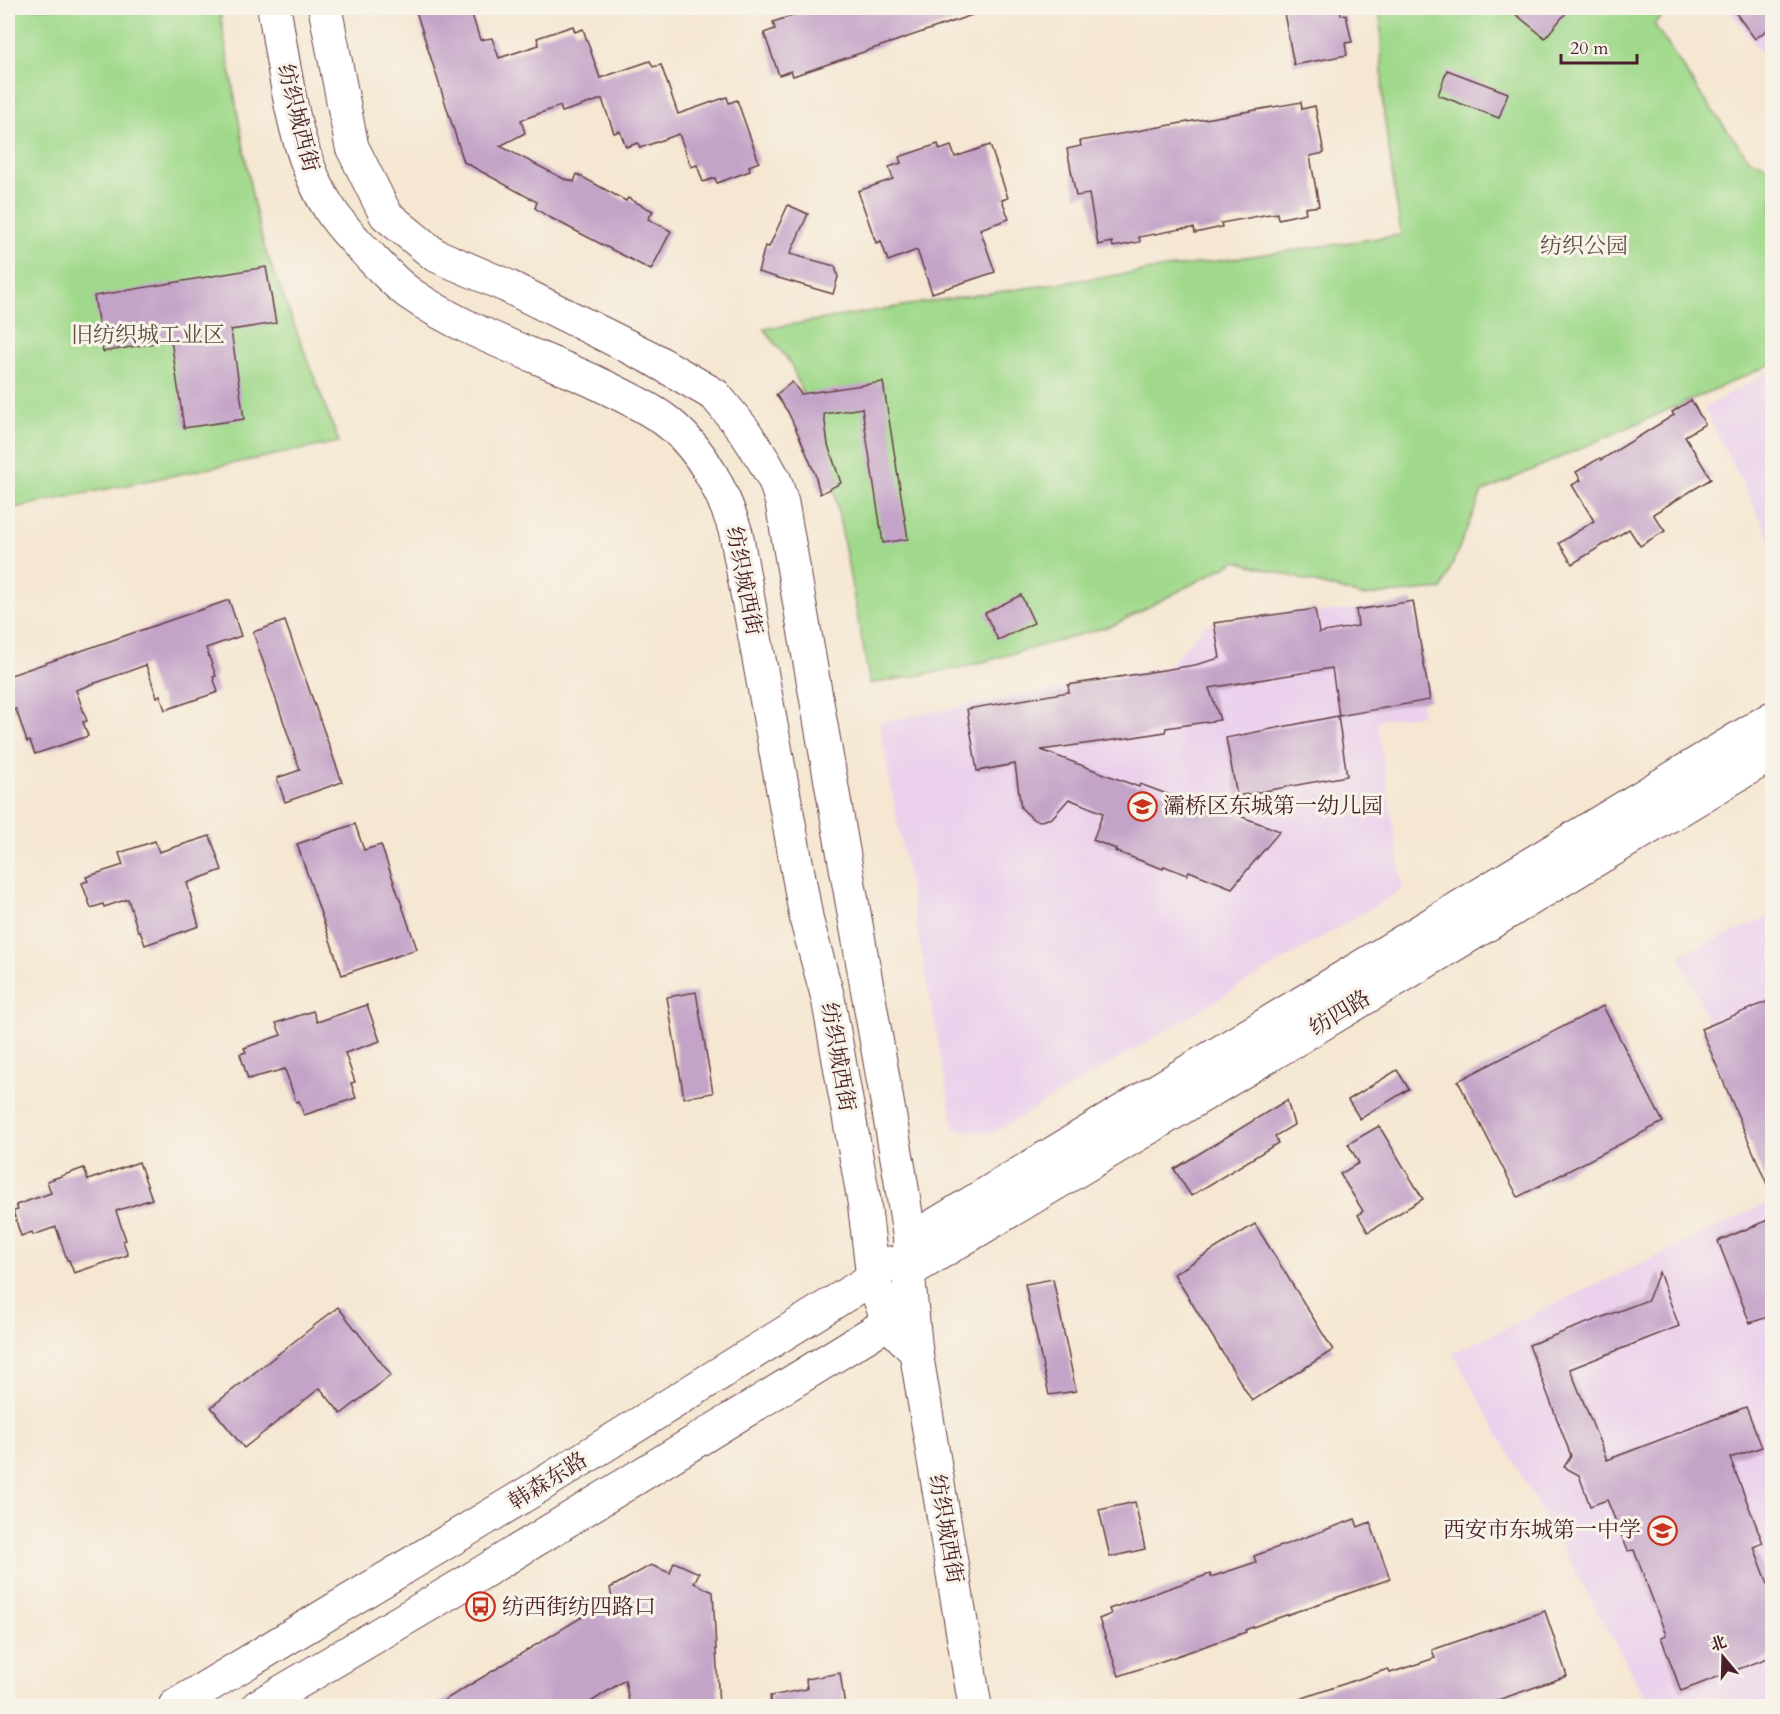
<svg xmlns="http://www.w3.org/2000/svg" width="1780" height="1714" viewBox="0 0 1780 1714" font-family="Cardo,'Noto Serif SC',serif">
<rect width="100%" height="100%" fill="#f7f3e8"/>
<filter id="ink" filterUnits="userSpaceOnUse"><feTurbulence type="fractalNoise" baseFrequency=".0167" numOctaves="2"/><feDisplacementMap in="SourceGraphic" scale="12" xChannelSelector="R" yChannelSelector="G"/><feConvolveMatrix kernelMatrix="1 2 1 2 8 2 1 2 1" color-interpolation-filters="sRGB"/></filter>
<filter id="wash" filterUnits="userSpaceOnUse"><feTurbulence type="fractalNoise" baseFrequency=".008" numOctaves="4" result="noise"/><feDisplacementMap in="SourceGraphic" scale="24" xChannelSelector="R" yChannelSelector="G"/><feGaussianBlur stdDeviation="1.35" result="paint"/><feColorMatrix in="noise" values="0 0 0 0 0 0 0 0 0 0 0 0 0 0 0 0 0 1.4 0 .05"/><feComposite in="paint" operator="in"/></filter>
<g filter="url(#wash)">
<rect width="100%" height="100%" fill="#f5e7d2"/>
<g fill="#ebd1ec">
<path d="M 1727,8 L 1772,8 L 1772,66 Z"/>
<path d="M 1772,370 L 1772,542 L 1704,408 Z"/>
<path d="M 1414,605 L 1422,715 L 1377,720 L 1403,889 L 994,1133 L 954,1129 L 879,722 L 1168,667 L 1205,624 L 1332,611 Z"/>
<path d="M 1772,916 L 1772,1171 L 1679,955 Z"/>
<path d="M 1772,1201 L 1772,1706 L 1650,1706 L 1453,1353 Z"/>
</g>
<g fill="#a0d98b" stroke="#757c5b" stroke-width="1.5">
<path d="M 8,8 L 219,8 L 253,200 L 264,247 L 339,442 L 8,509 Z"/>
<path d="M 1380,8 L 1669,8 L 1654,24 L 1699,92 L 1748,158 L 1772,168 L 1772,364 L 1482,492 L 1442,589 L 1363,596 L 1236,561 L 1114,625 L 965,667 L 870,684 L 834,490 L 815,425 L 791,364 L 764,329 L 927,302 L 1401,235 L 1383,108 Z"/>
</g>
<g id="blocks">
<g fill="#c3a3c7">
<path d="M 415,8 L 470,8 L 480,40 L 492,38 L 499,58 L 539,45 L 537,38 L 573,26 L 575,32 L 583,29 L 600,78 L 650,61 L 653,67 L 661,65 L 678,114 L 727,97 L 729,103 L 737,100 L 759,162 L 749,166 L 750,171 L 717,183 L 715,178 L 703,182 L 697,165 L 691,167 L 679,134 L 640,148 L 638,143 L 626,147 L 620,131 L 614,133 L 602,99 L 562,112 L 560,106 L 521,120 L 525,133 L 500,146 L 566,180 L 567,179 L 574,182 L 577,174 L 626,201 L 628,198 L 653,211 L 648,219 L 671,231 L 651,270 L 547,216 L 535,208 L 537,202 L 464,162 Z"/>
<path d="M 816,8 L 983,8 L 984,11 L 793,76 L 791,71 L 779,75 L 764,33 L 775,29 L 773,22 Z"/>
<path d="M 1283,8 L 1340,8 L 1341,15 L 1346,15 L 1352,42 L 1345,43 L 1347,55 L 1294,65 Z"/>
<path d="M 1508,8 L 1570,8 L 1545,38 Z"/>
<path d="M 1732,8 L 1773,8 L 1773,25 L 1755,39 Z"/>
<path d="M 1447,70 L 1508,93 L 1499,118 L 1438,95 Z"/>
<path d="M 1301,102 L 1302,109 L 1315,106 L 1324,153 L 1310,156 L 1319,206 L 1305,208 L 1306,213 L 1278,219 L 1277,213 L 1264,215 L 1221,223 L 1222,227 L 1195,233 L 1194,228 L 1181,229 L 1139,237 L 1140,242 L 1113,247 L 1112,242 L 1098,245 L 1089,194 L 1076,196 L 1067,149 L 1081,146 L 1080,141 Z"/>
<path d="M 938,144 L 940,150 L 951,146 L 955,157 L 990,145 L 1008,198 L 1002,200 L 1009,219 L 980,229 L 995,272 L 932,293 L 917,250 L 888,261 L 881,241 L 876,243 L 858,191 L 893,179 L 889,167 L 901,163 L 899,157 Z"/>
<path d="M 788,205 L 808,214 L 790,254 L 835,266 L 838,277 L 833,294 L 758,272 L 765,246 L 769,247 Z"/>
<path d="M 266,267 L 276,323 L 231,330 L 244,419 L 184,428 L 171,340 L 103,352 L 94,296 Z"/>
<path d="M 792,382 L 801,394 L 883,382 L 908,539 L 883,543 L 862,408 L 824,414 L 828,445 L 841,483 L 820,494 L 815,474 L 800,438 L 788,412 L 776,395 Z"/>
<path d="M 1691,400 L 1705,424 L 1685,436 L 1711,479 L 1653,514 L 1665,531 L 1640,546 L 1629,529 L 1572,564 L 1559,543 L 1594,521 L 1572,485 L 1581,480 L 1576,472 L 1600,458 L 1601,460 L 1674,415 L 1672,412 Z"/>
<path d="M 1021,595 L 1034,623 L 998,640 L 985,613 Z"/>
<path d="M 229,600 L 241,636 L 206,648 L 216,676 L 213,677 L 218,692 L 165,710 L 160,695 L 157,697 L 146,665 L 76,690 L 87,721 L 83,722 L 88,736 L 35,754 L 30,741 L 27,742 L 16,709 L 8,712 L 8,676 Z"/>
<path d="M 1413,601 L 1430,700 L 1339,716 L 1332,668 L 1209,688 L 1220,720 L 1166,728 L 1165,732 L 1128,738 L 1041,750 L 1139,787 L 1140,784 L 1202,807 L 1210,805 L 1280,831 L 1232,888 L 1189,871 L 1187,875 L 1164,866 L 1163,869 L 1115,851 L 1116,849 L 1093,840 L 1103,813 L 1069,799 L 1052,818 L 1041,821 L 1034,820 L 1021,808 L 1015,764 L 977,771 L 967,709 L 1069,692 L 1068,685 L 1195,665 L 1220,658 L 1214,623 L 1315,609 L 1319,633 L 1358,626 L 1356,610 Z"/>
<path d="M 285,621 L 342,782 L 285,802 L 277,778 L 300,770 L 253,632 Z"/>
<path d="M 1338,716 L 1347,776 L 1237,796 L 1226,738 Z"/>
<path d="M 355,824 L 364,850 L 381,845 L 417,949 L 342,975 L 297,844 Z"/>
<path d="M 210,836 L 222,870 L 187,883 L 199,926 L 145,945 L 140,931 L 138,931 L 128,899 L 104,907 L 103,904 L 91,908 L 82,883 L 88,881 L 86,877 L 123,865 L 119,853 L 155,841 L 159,852 Z"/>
<path d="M 696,992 L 713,1093 L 684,1098 L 667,997 Z"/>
<path d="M 1773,999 L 1773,1196 L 1772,1196 L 1701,1029 Z"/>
<path d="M 367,1005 L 380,1041 L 345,1053 L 355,1082 L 351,1083 L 356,1098 L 304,1115 L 299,1101 L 296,1102 L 285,1069 L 248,1079 L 240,1054 L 246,1052 L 244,1048 L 281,1035 L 276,1023 L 313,1011 L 317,1022 Z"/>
<path d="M 1603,1006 L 1663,1122 L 1518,1197 L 1458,1081 Z"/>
<path d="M 1397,1070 L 1409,1089 L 1360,1119 L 1348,1100 Z"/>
<path d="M 1287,1100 L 1294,1125 L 1275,1136 L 1278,1143 L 1191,1196 L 1174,1169 Z"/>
<path d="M 1379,1126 L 1423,1199 L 1368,1232 L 1358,1215 L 1363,1211 L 1340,1174 L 1359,1163 L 1348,1144 Z"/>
<path d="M 139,1162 L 152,1199 L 116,1211 L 126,1240 L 123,1241 L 128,1255 L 74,1273 L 69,1260 L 67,1260 L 56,1227 L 33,1235 L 32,1232 L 21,1236 L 13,1211 L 18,1210 L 16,1205 L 51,1193 L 47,1181 L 84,1168 L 88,1180 Z"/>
<path d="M 1773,1218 L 1773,1315 L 1750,1323 L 1718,1241 Z"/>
<path d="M 1255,1224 L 1333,1350 L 1252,1401 L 1174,1274 Z"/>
<path d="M 1659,1272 L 1679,1326 L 1570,1369 L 1607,1460 L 1746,1407 L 1762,1447 L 1730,1458 L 1763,1543 L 1754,1547 L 1773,1597 L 1773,1656 L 1681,1691 L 1661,1637 L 1666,1635 L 1634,1550 L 1628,1551 L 1607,1500 L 1590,1506 L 1579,1475 L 1564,1467 L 1571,1456 L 1529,1345 L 1648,1300 Z"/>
<path d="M 1053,1279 L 1076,1391 L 1049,1395 L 1025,1284 Z"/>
<path d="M 338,1307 L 391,1375 L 341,1414 L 320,1388 L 244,1448 L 211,1407 Z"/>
<path d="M 1135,1502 L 1145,1549 L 1110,1557 L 1099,1510 Z"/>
<path d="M 1355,1519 L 1358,1527 L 1370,1522 L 1390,1579 L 1269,1621 L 1245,1630 L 1246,1632 L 1119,1676 L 1099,1619 L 1111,1614 L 1109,1609 L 1210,1574 L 1211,1577 L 1256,1562 L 1254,1556 Z"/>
<path d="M 674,1562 L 699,1573 L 694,1583 L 713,1592 L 719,1707 L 630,1707 L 625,1680 L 583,1707 L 433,1707 L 612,1599 L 610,1588 L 651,1565 L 670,1573 Z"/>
<path d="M 1545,1611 L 1567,1676 L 1478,1707 L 1288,1707 L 1288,1703 L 1388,1669 L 1390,1673 L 1435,1658 L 1432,1650 Z"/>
<path d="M 840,1673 L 845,1707 L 771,1707 L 770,1696 L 807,1689 L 806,1679 Z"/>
</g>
</g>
</g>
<g filter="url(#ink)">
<use href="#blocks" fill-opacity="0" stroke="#643d44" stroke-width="1.5"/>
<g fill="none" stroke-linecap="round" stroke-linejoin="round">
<defs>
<g id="minor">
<path d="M 910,1240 L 1772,718"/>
<path d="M 908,1272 L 1772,754"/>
<path d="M 916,1352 L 975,1706"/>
</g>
<g id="major">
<path d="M 274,8 C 286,74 293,154 331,211 C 339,224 350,235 360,246 C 376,262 391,280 409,293 C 465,332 531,353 593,381 C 617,393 643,404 665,420 C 701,447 723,491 736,533 L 807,922 L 828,998 L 864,1201 L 873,1278 L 888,1323 L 916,1352"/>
<path d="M 325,8 L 352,147 L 386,215 L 435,255 L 507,286 L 653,359 L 715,395 L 743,429 L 764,461 L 775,481 L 782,503 L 900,1175 L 910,1240 L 908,1272 L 916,1352"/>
<path d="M 175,1706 L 528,1493 L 873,1278 L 888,1263"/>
<path d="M 258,1706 L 467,1582 L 888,1323 L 896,1301"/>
</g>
</defs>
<use href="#minor" stroke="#643d44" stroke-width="35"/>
<use href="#major" stroke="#643d44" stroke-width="35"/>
<use href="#minor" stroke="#fff" stroke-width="33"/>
<use href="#major" stroke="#fff" stroke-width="33"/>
</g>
</g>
<defs>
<symbol id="school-ring" viewBox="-11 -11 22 22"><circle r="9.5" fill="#f7f3e8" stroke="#c8321e" stroke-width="1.5"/><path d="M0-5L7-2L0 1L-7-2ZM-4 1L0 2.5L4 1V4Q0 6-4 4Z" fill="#c8321e"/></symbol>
<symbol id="bus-ring" viewBox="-11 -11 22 22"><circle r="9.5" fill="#f7f3e8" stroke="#c8321e" stroke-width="1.5"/><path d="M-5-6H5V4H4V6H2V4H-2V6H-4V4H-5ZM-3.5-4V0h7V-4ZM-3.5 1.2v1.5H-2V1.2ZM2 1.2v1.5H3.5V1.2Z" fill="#c8321e"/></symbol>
</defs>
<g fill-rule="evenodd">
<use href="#school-ring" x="1126" y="790" width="33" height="33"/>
<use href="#school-ring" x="1646" y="1514" width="33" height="33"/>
<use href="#bus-ring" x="464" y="1590" width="33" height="33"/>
</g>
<g text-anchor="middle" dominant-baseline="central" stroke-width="6" stroke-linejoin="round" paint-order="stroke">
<g font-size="22" fill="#4a1f2b" stroke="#f7f3e8">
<text transform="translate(298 118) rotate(76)">纺织城西街</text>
<text transform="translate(744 581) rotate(79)">纺织城西街</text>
<text transform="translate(1340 1013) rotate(-31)">纺四路</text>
<text transform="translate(838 1057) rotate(80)">纺织城西街</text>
<text transform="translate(548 1481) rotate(-32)">韩森东路</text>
<text transform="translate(946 1529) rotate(80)">纺织城西街</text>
</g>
<g font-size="22" fill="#604e43" stroke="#f7f3e8">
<text x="1584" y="246">纺织公园</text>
<text x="148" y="335">旧纺织城工业区</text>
</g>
<g font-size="22" fill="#4a1f2b" stroke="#f7f3e8" text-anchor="start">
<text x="1163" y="806">灞桥区东城第一幼儿园</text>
<text x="1641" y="1530" text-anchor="end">西安市东城第一中学</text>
<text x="502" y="1607">纺西街纺四路口</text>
</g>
</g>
<rect width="1780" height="1714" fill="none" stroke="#f7f3e8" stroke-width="30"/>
<g transform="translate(1723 1657) rotate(341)" stroke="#f7f3e8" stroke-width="4.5" paint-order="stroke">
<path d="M0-4.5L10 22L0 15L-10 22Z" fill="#4a1f2b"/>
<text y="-9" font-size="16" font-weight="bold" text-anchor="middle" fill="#4a1f2b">北</text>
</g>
<path d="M1561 54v9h76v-9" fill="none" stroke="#4a1f2b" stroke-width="3"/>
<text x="1570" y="54" font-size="18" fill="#4a1f2b" stroke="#f7f3e8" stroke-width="4.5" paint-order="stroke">20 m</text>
</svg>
